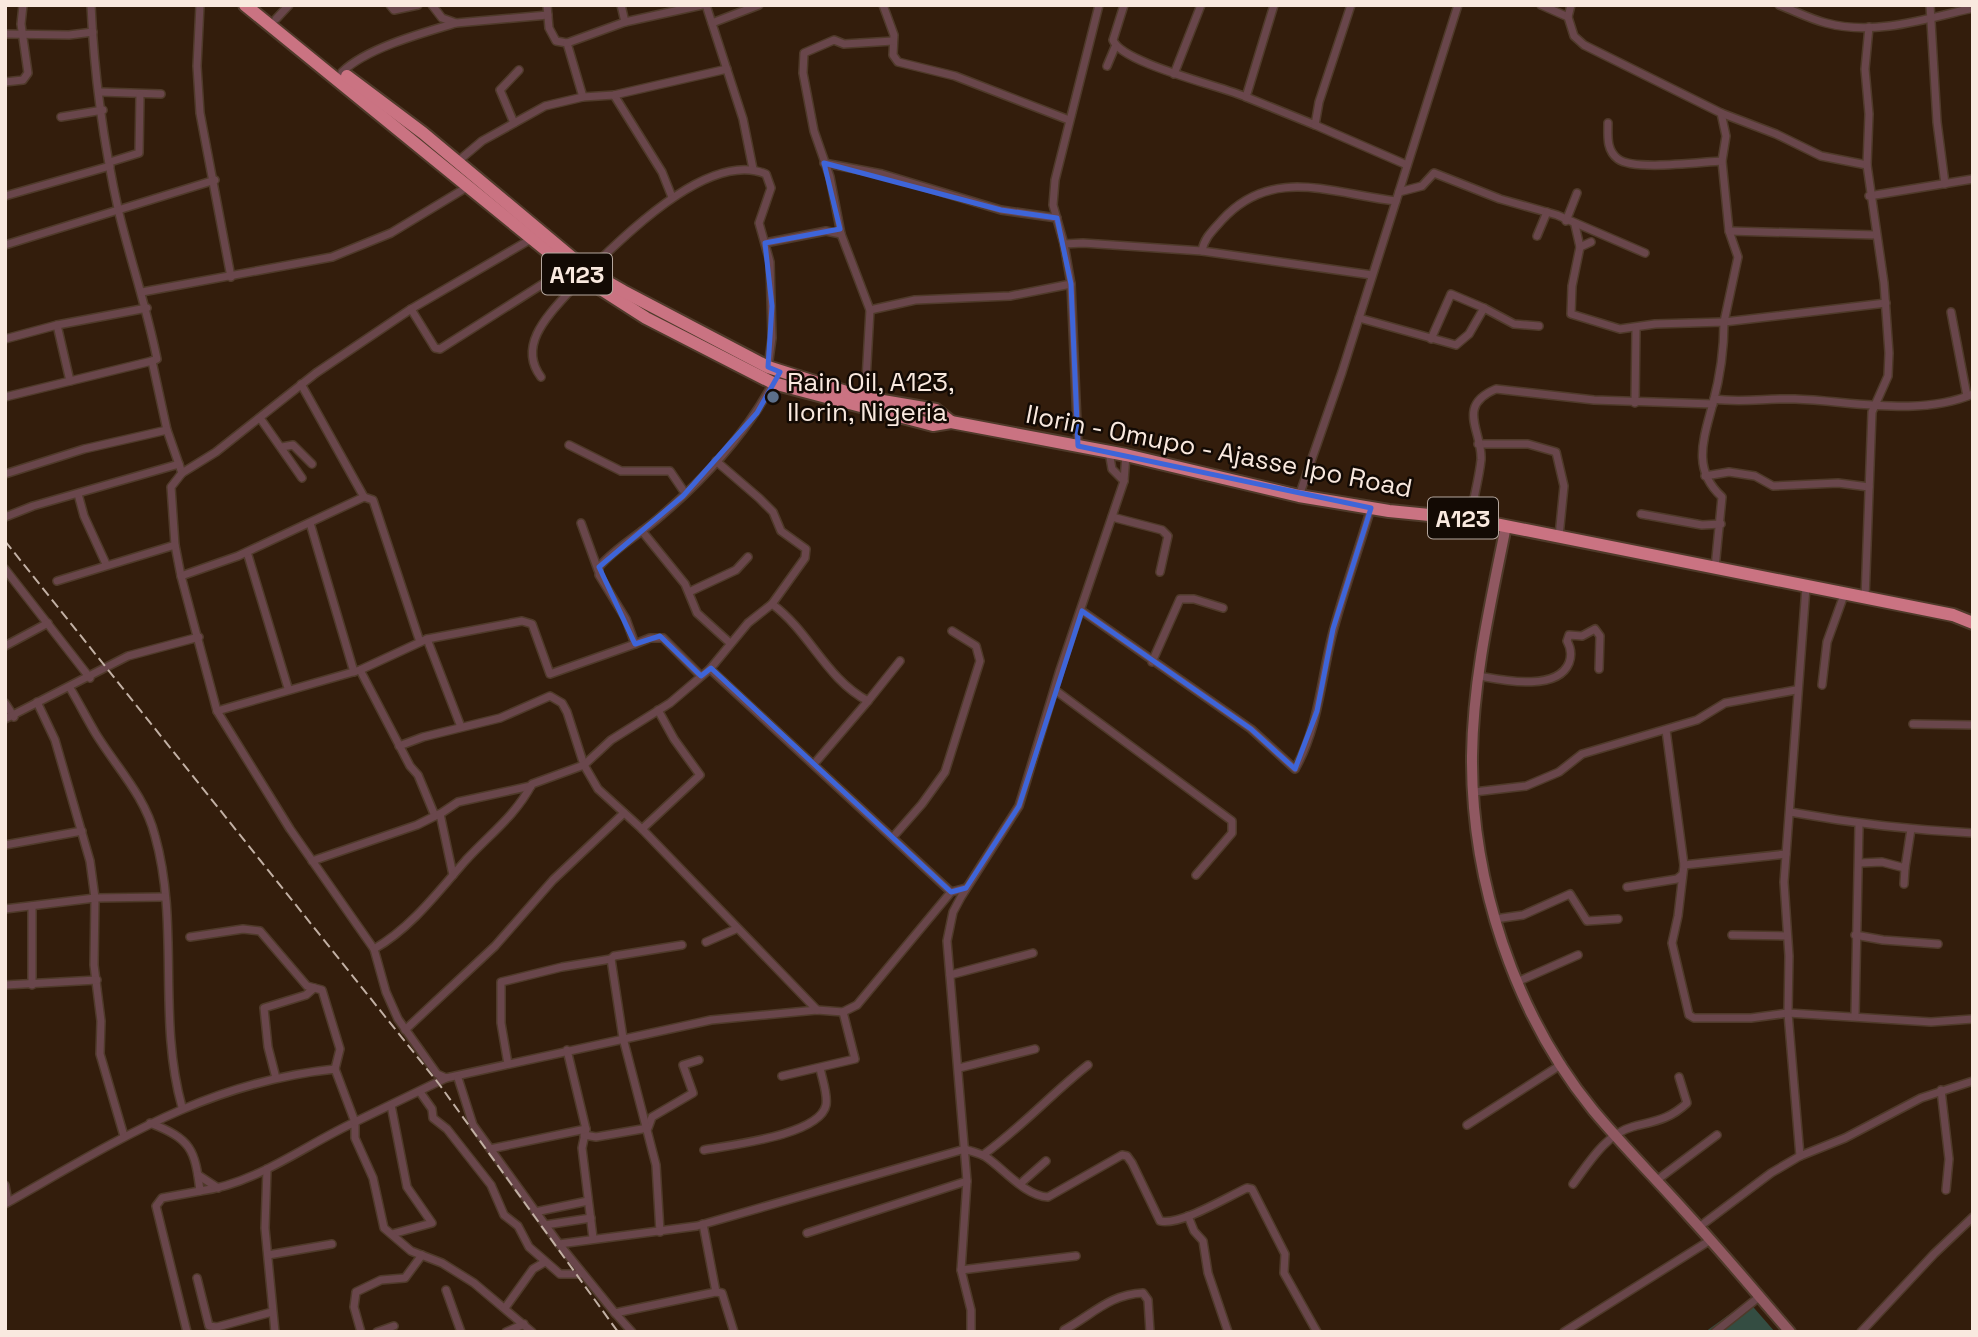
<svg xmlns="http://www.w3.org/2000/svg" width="1978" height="1337" viewBox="0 0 1978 1337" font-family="'Space Grotesk',sans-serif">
<rect width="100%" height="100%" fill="#331d0c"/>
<path fill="#344d42" d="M 1748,1301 L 1775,1332 L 1705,1332 Z"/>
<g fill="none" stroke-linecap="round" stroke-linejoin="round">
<defs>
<g id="street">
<path d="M 91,5 C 94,74 104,146 119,213 C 131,262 147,309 157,359 L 152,361 L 167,430 L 182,473"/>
<path d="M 200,5 L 197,66 L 200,113 L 231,277"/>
<path d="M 390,5 L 394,10 L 418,5"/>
<path d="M 432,5 L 442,18 L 456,23 L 548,15"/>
<path d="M 547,5 L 549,28 L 556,41 L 567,43 L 583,97"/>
<path d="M 621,5 L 625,22"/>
<path d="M 706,5 L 743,119 L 753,169"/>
<path d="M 883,5 L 894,35 L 893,55 L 898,62 L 955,76 L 1069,120"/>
<path d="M 1124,5 L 1113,40 C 1121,63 1221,86 1246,97 L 1274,5"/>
<path d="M 1541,5 L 1568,17 L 1574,36 L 1584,45 L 1721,113 L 1726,136 L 1722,161 L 1729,231 L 1738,257 L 1724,322 L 1886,303"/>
<path d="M 1779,5 C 1795,11 1810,19 1826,23 C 1874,36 1926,19 1973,8"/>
<path d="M 1930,5 L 1937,122 L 1945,184"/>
<path d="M 1568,17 L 1571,5"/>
<path d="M 276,19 L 289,5"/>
<path d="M 712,23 L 759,5"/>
<path d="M 5,34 L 69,35 L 93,32"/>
<path d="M 567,43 L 625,22 L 702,5"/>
<path d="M 1107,66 L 1115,47"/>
<path d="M 342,72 C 367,48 422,33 456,23"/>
<path d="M 1174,74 L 1201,5"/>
<path d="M 5,82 L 23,80 L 28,73 L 21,24 L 23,5"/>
<path d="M 100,92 L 161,94"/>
<path d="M 614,95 L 662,172 L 672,197"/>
<path d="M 1246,97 L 1315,125 L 1319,102 L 1351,5"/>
<path d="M 1721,113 L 1776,134 L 1821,156 L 1867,165"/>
<path d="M 61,117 L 103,110"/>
<path d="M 514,123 L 500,90 L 519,70"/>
<path d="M 1608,123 C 1608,136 1606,150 1618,159 C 1634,171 1700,162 1722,161"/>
<path d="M 1315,125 L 1407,165"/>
<path d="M 110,162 L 139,153 L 140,95"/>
<path d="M 457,162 L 482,141 L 545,106 L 583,97 L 614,95 L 727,69"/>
<path d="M 824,163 L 882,174 L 1001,210 L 1057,218"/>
<path d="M 1399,192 L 1422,186 L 1434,173 L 1500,199 L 1557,215 L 1645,253"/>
<path d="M 5,196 L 110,166"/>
<path d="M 1869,196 L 1973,179"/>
<path d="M 1566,221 L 1577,193"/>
<path d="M 1575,225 L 1580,247 L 1572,286 L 1571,314 L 1620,329 L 1655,324 L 1724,322 C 1724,349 1720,377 1713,403 C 1704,438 1691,469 1722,497 L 1715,568"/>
<path d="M 1729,231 L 1876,235"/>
<path d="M 1537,236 L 1547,212"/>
<path d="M 533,238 L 411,309 L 316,373 L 216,452 L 182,473 L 171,487 L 175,545 L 181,576 L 217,711 L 290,829 L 374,949 L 386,992 L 398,1019 L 437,1074 L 446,1078 L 711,1020 L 817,1010 L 843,1012 L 857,1005 L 951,892 L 966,888"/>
<path d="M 765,243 L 826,231 L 841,234"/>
<path d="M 1064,244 L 1083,243 L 1202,251"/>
<path d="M 5,245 L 215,180"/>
<path d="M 1580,247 L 1591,242"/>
<path d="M 588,271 C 626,235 709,150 766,174 L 771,188 L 759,223 L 770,262 L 772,338 L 768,367"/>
<path d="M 1372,275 L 1202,251 C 1204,238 1213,230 1222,220 C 1272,165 1333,194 1396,201"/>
<path d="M 142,292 L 332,257 L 391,233 L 469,186"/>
<path d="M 411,309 L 435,348 L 440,349 L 568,268"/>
<path d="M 870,310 L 915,300 L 1010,296 L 1071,284"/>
<path d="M 1951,312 L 1967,396"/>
<path d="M 1359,318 L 1456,345 L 1469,334 L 1484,308 L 1514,324 L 1539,326"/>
<path d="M 57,325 L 70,381"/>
<path d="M 5,339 L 57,325 L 147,308"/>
<path d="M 1431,339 L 1451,294 L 1484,308"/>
<path d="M 541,377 C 513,340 560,305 582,277"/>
<path d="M 301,384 L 364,497 L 373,500 L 420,642"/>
<path d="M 5,397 L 152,361"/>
<path d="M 865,398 L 870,310 L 841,234 L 830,177 L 814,131 L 803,73 L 804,53 L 834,40 L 844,44 L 893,41"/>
<path d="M 1714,399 C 1741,403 1768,398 1795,399 C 1852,401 1919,417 1973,394"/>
<path d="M 1635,403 L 1636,329"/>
<path d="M 260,418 L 302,478"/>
<path d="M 1478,444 L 1528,444 L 1556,452 L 1564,486 L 1559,536"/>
<path d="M 569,445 L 621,471 L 670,471 L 685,493"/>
<path d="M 1078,446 L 1071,284 L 1064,244 L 1053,205 L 1055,180 L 1099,5"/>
<path d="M 282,447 L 293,445 L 312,464"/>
<path d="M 1109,452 L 1112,469 L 1124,481"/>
<path d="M 5,474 L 84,449 L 167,430"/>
<path d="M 1705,476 L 1729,472 L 1755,476 L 1773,486 L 1838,483 L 1869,487"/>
<path d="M 78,494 L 84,516 L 106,564"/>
<path d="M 1299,496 L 1342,372 L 1458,5"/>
<path d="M 1641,514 L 1702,525 L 1721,524"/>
<path d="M 5,517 L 33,506 L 179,464"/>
<path d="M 1112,517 L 1162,530 L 1168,536 L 1160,572"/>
<path d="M 1470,519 C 1473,500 1479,479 1481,460 C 1483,432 1455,406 1496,389 L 1594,400 L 1713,404"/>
<path d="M 310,523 L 354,672"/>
<path d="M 581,523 L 598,570"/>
<path d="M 642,531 L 685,584 L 697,613 L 730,643"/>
<path d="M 247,552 L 288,688"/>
<path d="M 5,569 L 90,678"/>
<path d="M 181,576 L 238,556 L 364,497"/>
<path d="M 57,581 L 175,545"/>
<path d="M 689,592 L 736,570 L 748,557"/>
<path d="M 1865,599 L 1872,412 L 1888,376 L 1889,353 L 1884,283 L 1867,165 L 1869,114 L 1865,69 L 1869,27"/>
<path d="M 772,604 C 810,632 826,679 868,701 L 814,764"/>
<path d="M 1082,611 L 1251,729 L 1295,769 C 1320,725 1321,675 1334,628 C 1345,588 1359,548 1371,508"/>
<path d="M 427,639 L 461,727"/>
<path d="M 635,644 L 650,638 L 663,638 L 701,676"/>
<path d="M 5,646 L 48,623"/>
<path d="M 1152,662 L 1180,599 L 1194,599 L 1223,608"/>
<path d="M 710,669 L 951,892"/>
<path d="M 360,670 L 410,766 L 418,775 L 435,816"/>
<path d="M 1479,676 C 1502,680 1557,692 1569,663 C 1572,655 1571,648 1567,641 L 1569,635 L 1582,636 L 1595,629 L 1600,636 L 1599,669"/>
<path d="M 1822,685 L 1827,642 L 1844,595"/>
<path d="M 70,688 C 79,703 87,719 96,734 C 117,768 145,796 155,836 C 180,924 157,1018 182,1107"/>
<path d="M 1055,690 L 1232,821 L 1232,833 L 1196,875"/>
<path d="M 868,701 L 900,661"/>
<path d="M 37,702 L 55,740 L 90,861 L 95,898 L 94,965 L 101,1021 L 100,1054 L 124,1136"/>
<path d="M 5,703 L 14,717"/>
<path d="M 217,711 L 360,670 L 427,639 L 522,621 L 532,624 L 550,674 L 635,644 L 626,619 L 599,575 L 599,567 C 617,546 641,534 662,515 C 705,478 746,434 773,383"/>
<path d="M 5,719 L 128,656 L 199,637"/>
<path d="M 1913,724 L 1973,725"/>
<path d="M 1666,730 L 1684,865 L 1678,916 L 1672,943 L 1689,1015 L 1694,1018 L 1751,1018 L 1788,1013 L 1931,1022 L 1973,1019"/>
<path d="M 399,746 L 423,737 L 500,718 L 550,696 L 562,703 L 567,712 L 584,765 L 598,789 L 642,829 L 817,1010"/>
<path d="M 1474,792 L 1526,786 L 1559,772 L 1582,754 L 1697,720 L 1725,703 L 1796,690"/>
<path d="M 1790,812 C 1851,823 1911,830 1973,833"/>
<path d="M 642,829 L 700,775 L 674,739 L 658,710"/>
<path d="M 893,837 L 922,804 L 945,772 L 980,661 L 976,646 L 952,631"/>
<path d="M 5,845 L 82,831"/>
<path d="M 312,861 L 417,825 L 439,814"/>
<path d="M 1860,863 L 1882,862 L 1905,868 L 1911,829"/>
<path d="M 1684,865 L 1786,854"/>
<path d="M 453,875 L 440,814 L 458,802 L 531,786"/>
<path d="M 1904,884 L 1905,868"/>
<path d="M 1627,887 L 1677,879 L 1682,875"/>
<path d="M 32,906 L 32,985"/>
<path d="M 5,909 L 95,898 L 165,897"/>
<path d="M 1495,919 L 1523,915 L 1570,894 L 1587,921 L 1618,919"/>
<path d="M 1732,935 L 1787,936"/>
<path d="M 1855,935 L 1883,940 L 1938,944"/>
<path d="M 190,937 L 243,929 L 260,931 L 307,986 L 322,990 L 340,1049 L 335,1069"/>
<path d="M 706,942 L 736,929"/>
<path d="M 374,949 C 411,928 438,892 466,860 C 491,833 515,816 532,784 L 584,765 L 611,740 L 670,703 L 710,669 L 748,623 L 772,604 L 805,558 L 806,549 L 781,531 L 773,512 L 759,498 L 716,461"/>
<path d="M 950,975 L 1033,953"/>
<path d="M 1517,982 L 1578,955"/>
<path d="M 5,985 L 97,980"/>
<path d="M 1855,1016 L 1859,825"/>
<path d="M 405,1030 L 495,946 L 553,880 L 624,813"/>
<path d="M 567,1050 L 586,1129 L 582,1148 L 593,1238"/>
<path d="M 508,1064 L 501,1023 L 501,982 L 562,967 L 611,959"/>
<path d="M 959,1068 L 1035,1049"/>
<path d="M 782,1076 L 855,1059 L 843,1012"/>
<path d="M 276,1078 L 268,1047 L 264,1008 L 306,995 L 314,988"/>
<path d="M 458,1078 L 473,1125 L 559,1244 L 615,1313 L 716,1292 L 703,1224"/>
<path d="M 1941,1090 L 1949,1159 L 1946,1190"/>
<path d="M 420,1092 L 432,1109 L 433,1118 L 447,1129 L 491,1185 L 504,1215 L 518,1226 L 529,1247 L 560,1274 L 582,1274"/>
<path d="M 391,1105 L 407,1187 L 432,1223 L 392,1234"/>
<path d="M 150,1123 C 191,1139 195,1149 200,1191 C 256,1184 305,1145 355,1122 L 355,1138 L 373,1178 L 384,1228 L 411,1251 L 442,1263 L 474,1283 L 532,1332"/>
<path d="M 1467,1125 L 1562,1064"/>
<path d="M 584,1135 L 596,1137 L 648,1128 L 652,1117 L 693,1093 L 683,1065 L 699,1060"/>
<path d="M 490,1149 L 586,1129"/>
<path d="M 704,1150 C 731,1145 820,1135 826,1105 C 828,1094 822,1079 820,1068"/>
<path d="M 983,1155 C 1021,1128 1051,1094 1088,1065"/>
<path d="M 1800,1156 L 1788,1013 L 1789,956 L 1784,882 L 1806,587"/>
<path d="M 267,1169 L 265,1228 L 275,1332"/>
<path d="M 198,1175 L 218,1188"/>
<path d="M 1657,1180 L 1717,1135"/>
<path d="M 1020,1184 L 1046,1161"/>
<path d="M 1573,1184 C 1588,1164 1606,1134 1632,1127 C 1654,1121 1669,1120 1687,1103 L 1679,1077"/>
<path d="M 5,1185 L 8,1202"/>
<path d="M 5,1204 C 115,1142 206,1082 335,1069 L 355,1122 L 446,1078"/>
<path d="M 535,1212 L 588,1201"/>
<path d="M 1188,1216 L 1194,1231 L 1203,1241 L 1208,1273 L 1228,1332"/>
<path d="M 545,1225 L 591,1218"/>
<path d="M 1699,1227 L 1771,1173 L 1800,1156 L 1845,1138 L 1921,1098 L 1973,1081"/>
<path d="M 660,1232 L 656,1165 L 623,1038 L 611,959 L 614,956 L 682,945"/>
<path d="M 807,1233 L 967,1181"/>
<path d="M 559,1244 L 697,1226 L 965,1149 C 972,1152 980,1153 986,1157 C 1004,1169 1025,1196 1048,1197 L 1122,1155 L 1127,1156 L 1132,1163 L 1160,1221 C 1180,1226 1227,1197 1247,1188 L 1252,1189 L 1285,1254 L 1284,1273 L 1317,1332"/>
<path d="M 268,1255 L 332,1244"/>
<path d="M 961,1270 L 1076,1256"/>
<path d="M 197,1278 L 209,1326 L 217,1327 L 272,1312"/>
<path d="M 446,1290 L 461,1332"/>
<path d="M 716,1292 L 722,1293 L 734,1332"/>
<path d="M 505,1308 L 533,1269 L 545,1262"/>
<path d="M 615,1313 L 632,1332"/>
<path d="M 1064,1330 C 1092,1315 1110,1294 1143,1293 L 1148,1300 L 1150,1332"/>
<path d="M 187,1332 L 156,1206 L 162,1198 L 200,1191"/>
<path d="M 361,1332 L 354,1307 L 356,1292 L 381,1280 L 405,1278 L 422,1255"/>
<path d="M 377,1332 L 394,1326"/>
<path d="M 506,1332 L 524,1324"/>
<path d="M 971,1332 L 971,1310 L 961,1270 L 967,1181 L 947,941 L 953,912 L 961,897 L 1019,806 L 1060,670 L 1124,481 L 1126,455"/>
<path d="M 1564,1332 L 1709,1241"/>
<path d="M 1715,1332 L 1759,1297"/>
<path d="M 1861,1332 L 1934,1254 L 1973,1217"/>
</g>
<path id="secondary" d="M 1506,526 C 1491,601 1473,678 1472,756 C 1471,881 1514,1013 1593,1110 C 1623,1146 1657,1180 1689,1216 C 1723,1253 1756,1293 1790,1332"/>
<g id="highway">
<path d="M 245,5 L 568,268 L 646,318 L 773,383 L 933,425 L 951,422 L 1126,455 L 1299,496 L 1389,511 L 1470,519 L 1953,615 L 1973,623"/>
<path d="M 347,76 L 423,133 L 588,271 L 623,291 L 768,367 L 865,398 L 936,410 L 951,422"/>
</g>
</defs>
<use href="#street" stroke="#4f3a2a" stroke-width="10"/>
<use href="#secondary" stroke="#4f3a2a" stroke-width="14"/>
<use href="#highway" stroke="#4f3a2a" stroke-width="16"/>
<use href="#street" stroke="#69464b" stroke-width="7"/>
<use href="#secondary" stroke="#905861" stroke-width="10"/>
<use href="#highway" stroke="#ca7382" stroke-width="12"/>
<path stroke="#c2b0a4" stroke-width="2" stroke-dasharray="10 5" stroke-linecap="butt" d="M 5,541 L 439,1084 L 618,1332"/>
</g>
<path fill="none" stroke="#3e65d9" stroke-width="5" stroke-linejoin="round" d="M 824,163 L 1001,210 L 1057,218 L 1071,284 L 1078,446 L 1371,508 L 1333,629 L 1317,711 L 1295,769 L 1251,729 L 1082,611 L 1019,806 L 966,888 L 951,892 L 711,668 L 701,676 L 660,636 L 635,644 L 599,567 L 683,496 L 757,413 L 780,372 L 768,367 L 772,306 L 765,243 L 840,229 Z"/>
<circle fill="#5c6f8a" stroke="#130a04" stroke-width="2.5" cx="773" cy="397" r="7"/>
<g text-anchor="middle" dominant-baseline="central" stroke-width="5" stroke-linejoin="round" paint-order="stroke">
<g fill="#130a04" stroke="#b4a69d" stroke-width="2">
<rect x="542" y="253.5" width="70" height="41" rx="5"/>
<rect x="1428" y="497.5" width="70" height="41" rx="5"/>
</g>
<g font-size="24" font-weight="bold" fill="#f9e9df">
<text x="577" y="274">A123</text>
<text x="1463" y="518">A123</text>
</g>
<g font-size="26" fill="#f9e9df" stroke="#130a04" text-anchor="start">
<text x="787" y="382">Rain Oil, A123,<tspan x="787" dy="30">Ilorin, Nigeria</tspan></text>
</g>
<g font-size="26" fill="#f9e9df" stroke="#130a04">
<text transform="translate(1219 451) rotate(11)">Ilorin - Omupo - Ajasse Ipo Road</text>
</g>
</g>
<rect width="1978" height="1337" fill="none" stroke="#f9e9df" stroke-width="14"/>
</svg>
